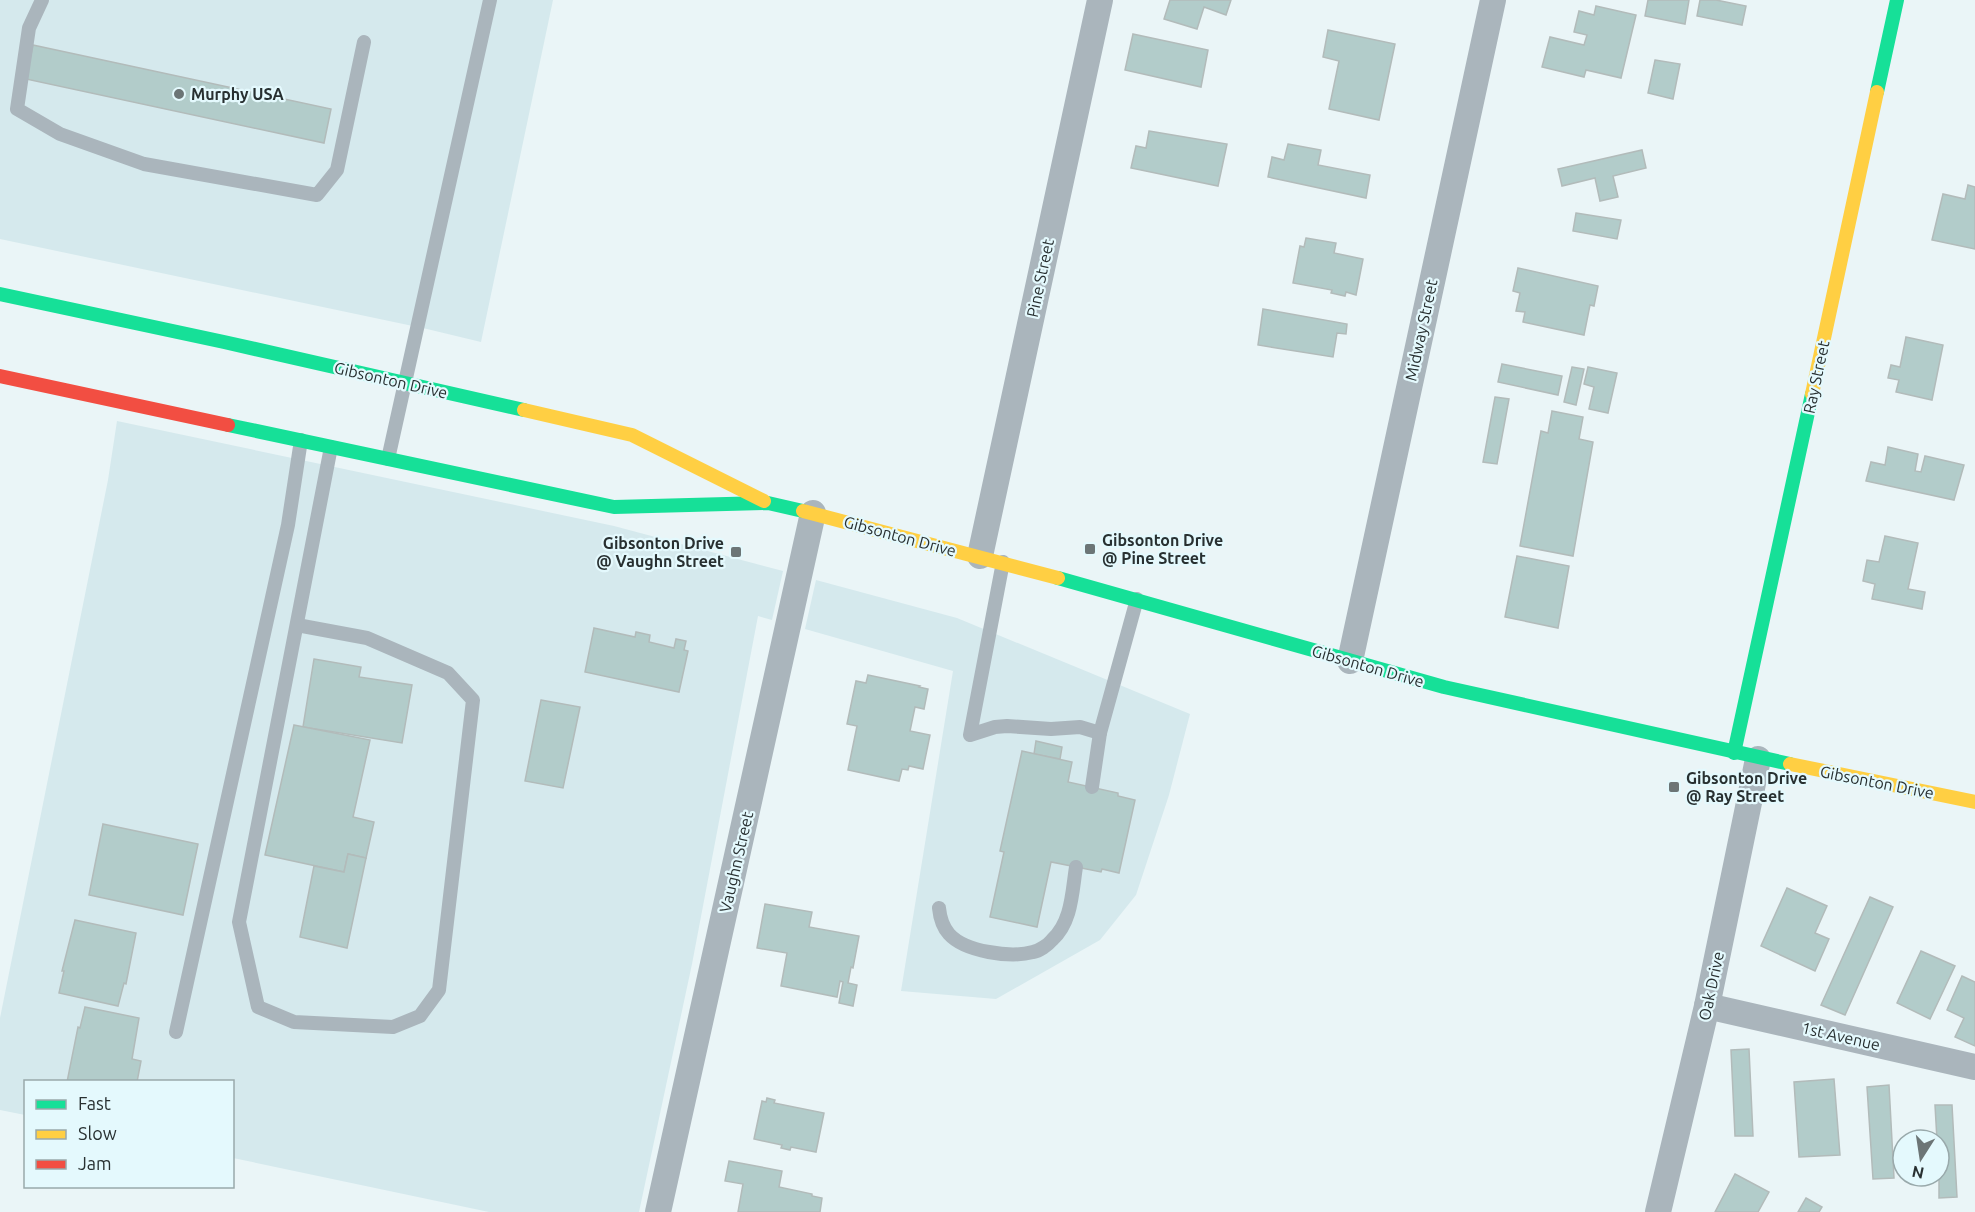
<svg xmlns="http://www.w3.org/2000/svg" width="1975" height="1212" viewBox="0 0 1975 1212" font-family="Ubuntu,sans-serif">
<rect width="100%" height="100%" fill="#eaf5f7"/>
<g fill="#d5e9ed">
<path d="M 0,0 L 553,0 L 481,342 L 427,329 L 0,239 Z"/>
<path d="M 117,421 L 614,526 L 783,571 L 772,620 L 758,616 L 692,964 L 639,1212 L 489,1212 L 233,1158 L 232,1082 L 26,1082 L 25,1115 L 0,1110 L 0,1018 L 108,480 Z"/>
<path d="M 816,580 L 957,618 L 1190,714 L 1169,795 L 1136,895 L 1100,940 L 996,999 L 901,991 L 953,671 L 805,629 Z"/>
</g>
<g fill="#b2ccca" stroke="#b2bbba" stroke-width="1.5">
<path d="M 1170,0 L 1231,0 L 1226,15 L 1204,7 L 1197,29 L 1164,19 Z"/>
<path d="M 1648,0 L 1689,0 L 1685,24 L 1645,16 Z"/>
<path d="M 1700,0 L 1716,0 L 1746,6 L 1742,25 L 1697,16 Z"/>
<path d="M 1596,6 L 1636,15 L 1621,78 L 1586,70 L 1584,77 L 1542,67 L 1550,37 L 1584,45 L 1587,35 L 1574,32 L 1579,11 L 1594,15 Z"/>
<path d="M 1328,30 L 1395,44 L 1379,120 L 1329,109 L 1339,61 L 1323,57 Z"/>
<path d="M 1133,34 L 1208,50 L 1201,87 L 1125,70 Z"/>
<path d="M 33,45 L 331,109 L 324,143 L 26,79 Z"/>
<path d="M 1655,60 L 1680,64 L 1673,99 L 1648,93 Z"/>
<path d="M 1149,131 L 1227,144 L 1218,186 L 1131,168 L 1136,146 L 1146,148 Z"/>
<path d="M 1288,144 L 1321,150 L 1318,165 L 1370,175 L 1366,198 L 1268,177 L 1272,157 L 1284,160 Z"/>
<path d="M 1642,150 L 1646,168 L 1613,176 L 1618,197 L 1600,201 L 1595,178 L 1562,186 L 1558,169 Z"/>
<path d="M 1968,185 L 1975,187 L 1975,249 L 1932,240 L 1943,194 L 1965,199 Z"/>
<path d="M 1576,213 L 1621,220 L 1617,239 L 1573,231 Z"/>
<path d="M 1306,238 L 1336,243 L 1334,253 L 1363,259 L 1356,295 L 1346,292 L 1345,296 L 1331,293 L 1332,290 L 1293,283 L 1300,246 L 1304,247 Z"/>
<path d="M 1518,268 L 1598,286 L 1594,306 L 1590,305 L 1584,335 L 1523,322 L 1525,312 L 1516,311 L 1520,293 L 1513,291 Z"/>
<path d="M 1263,309 L 1347,324 L 1346,334 L 1337,333 L 1333,357 L 1258,345 Z"/>
<path d="M 1906,337 L 1943,345 L 1932,400 L 1896,392 L 1899,380 L 1888,378 L 1891,365 L 1900,367 Z"/>
<path d="M 1502,364 L 1562,376 L 1558,395 L 1498,382 Z"/>
<path d="M 1572,367 L 1584,369 L 1576,405 L 1564,402 Z"/>
<path d="M 1588,367 L 1617,373 L 1608,413 L 1589,409 L 1594,387 L 1584,384 Z"/>
<path d="M 1495,397 L 1509,399 L 1497,464 L 1483,462 Z"/>
<path d="M 1552,411 L 1583,417 L 1579,439 L 1593,442 L 1573,556 L 1520,546 L 1541,431 L 1548,433 Z"/>
<path d="M 1888,447 L 1918,454 L 1915,471 L 1921,472 L 1925,456 L 1964,465 L 1954,500 L 1866,481 L 1871,462 L 1885,465 Z"/>
<path d="M 1885,536 L 1918,543 L 1908,589 L 1925,592 L 1922,609 L 1872,599 L 1875,584 L 1863,581 L 1867,560 L 1879,562 Z"/>
<path d="M 1517,556 L 1569,566 L 1558,628 L 1505,617 Z"/>
<path d="M 594,628 L 635,637 L 636,632 L 650,635 L 649,642 L 674,648 L 676,639 L 686,641 L 684,650 L 688,651 L 679,692 L 585,672 Z"/>
<path d="M 314,659 L 361,667 L 359,677 L 412,685 L 402,743 L 303,727 Z"/>
<path d="M 868,675 L 920,686 L 919,687 L 928,689 L 924,709 L 915,707 L 910,731 L 930,735 L 923,769 L 909,766 L 908,770 L 902,769 L 899,781 L 848,770 L 857,726 L 847,724 L 856,681 L 866,683 Z"/>
<path d="M 541,700 L 580,707 L 563,788 L 525,781 Z"/>
<path d="M 294,725 L 370,740 L 353,817 L 374,822 L 366,858 L 348,854 L 344,872 L 265,855 Z"/>
<path d="M 1036,741 L 1062,747 L 1060,759 L 1034,754 Z"/>
<path d="M 1022,751 L 1072,762 L 1068,782 L 1118,793 L 1118,796 L 1135,800 L 1119,873 L 1102,869 L 1101,872 L 1051,862 L 1037,927 L 990,917 L 1004,852 L 1000,851 Z"/>
<path d="M 103,824 L 198,844 L 183,915 L 89,895 Z"/>
<path d="M 348,854 L 366,858 L 347,948 L 300,937 L 314,866 L 344,872 Z"/>
<path d="M 1787,888 L 1827,906 L 1815,933 L 1829,939 L 1815,971 L 1761,946 Z"/>
<path d="M 1870,897 L 1893,907 L 1845,1015 L 1821,1005 Z"/>
<path d="M 765,904 L 812,912 L 809,927 L 859,936 L 853,968 L 851,967 L 848,983 L 857,985 L 853,1006 L 839,1003 L 843,982 L 840,981 L 837,997 L 781,986 L 787,953 L 757,948 Z"/>
<path d="M 75,920 L 136,933 L 126,984 L 124,983 L 118,1006 L 59,993 L 64,971 L 62,971 Z"/>
<path d="M 1921,951 L 1955,966 L 1930,1019 L 1897,1003 Z"/>
<path d="M 1962,976 L 1975,982 L 1975,1046 L 1955,1037 L 1964,1018 L 1947,1010 Z"/>
<path d="M 85,1007 L 139,1018 L 132,1059 L 141,1061 L 137,1082 L 67,1082 L 78,1027 L 80,1028 Z"/>
<path d="M 1749,1049 L 1753,1136 L 1735,1136 L 1731,1050 Z"/>
<path d="M 1834,1079 L 1840,1155 L 1799,1157 L 1794,1082 Z"/>
<path d="M 1889,1085 L 1894,1178 L 1873,1179 L 1867,1087 Z"/>
<path d="M 767,1098 L 775,1100 L 774,1103 L 824,1113 L 816,1152 L 791,1147 L 790,1150 L 781,1148 L 782,1145 L 754,1139 L 762,1101 L 766,1102 Z"/>
<path d="M 1935,1105 L 1952,1105 L 1957,1197 L 1939,1198 L 1939,1140 L 1937,1140 Z"/>
<path d="M 729,1161 L 782,1171 L 779,1187 L 812,1194 L 812,1196 L 822,1198 L 820,1212 L 738,1212 L 743,1184 L 725,1181 Z"/>
<path d="M 1735,1174 L 1769,1192 L 1758,1212 L 1715,1212 Z"/>
<path d="M 1806,1198 L 1822,1207 L 1819,1212 L 1798,1212 Z"/>
</g>
<g fill="none" stroke-linecap="round" stroke-linejoin="round">
<g stroke="#aab5bc" stroke-width="14">
<path d="M 42,0 L 29,28 L 17,109 L 60,134 L 144,164 L 317,195 L 337,170 L 364,42"/>
<path d="M 388,459 L 490,0"/>
<path d="M 1003,562 L 970,735 L 995,727 L 1007,726 L 1051,729 L 1080,727 L 1100,733"/>
<path d="M 297,625 L 367,638 L 448,673 L 473,700 L 439,990 L 420,1016 L 393,1027 L 294,1022 L 258,1007 L 239,922 L 331,447"/>
<path d="M 1092,787 L 1100,733 L 1137,599"/>
<path d="M 939,908 C 940,918 942,926 949,934 C 965,952 1011,958 1033,952 C 1039,951 1048,945 1052,940 C 1072,922 1072,892 1076,867"/>
<path d="M 176,1032 L 288,525 L 301,440"/>
</g>
<g stroke="#aab5bc" stroke-width="26">
<path d="M 980,556 L 1100,0"/>
<path d="M 1350,661 L 1493,0"/>
<path d="M 1707,1006 L 1975,1067"/>
<path d="M 658,1212 L 813,513"/>
<path d="M 1658,1212 L 1707,1006 L 1758,759"/>
</g>
<g stroke="#16e098" stroke-width="14">
<path d="M 1877,92 L 1897,0"/>
<path d="M 0,294 L 224,342 L 524,410"/>
<path d="M 228,425 L 614,507 L 768,503 L 803,511"/>
<path d="M 1058,578 L 1444,687 L 1790,764"/>
<path d="M 1734,753 L 1812,394"/>
</g>
<g stroke="#ffcf43" stroke-width="14">
<path d="M 1812,394 L 1877,92"/>
<path d="M 524,410 L 632,435 L 764,501"/>
<path d="M 803,511 L 1058,578"/>
<path d="M 1790,764 L 1975,802"/>
</g>
<path stroke="#f24e42" stroke-width="14" d="M 0,376 L 228,425"/>
</g>
<g fill="#6c7576" stroke="#e4f9fd" stroke-width="2">
<circle cx="179" cy="94" r="6"/>
<rect x="1084" y="543" width="12" height="12" rx="3"/>
<rect x="730" y="546" width="12" height="12" rx="3"/>
<rect x="1668" y="781" width="12" height="12" rx="3"/>
</g>
<g text-anchor="middle" dominant-baseline="central" stroke-width="4.5" stroke-linejoin="round" paint-order="stroke">
<g font-size="16" font-weight="bold" fill="#283031" stroke="#e4f9fd" text-anchor="start">
<text x="191" y="94">Murphy USA</text>
<text x="1102" y="540">Gibsonton Drive<tspan x="1102" dy="18">@ Pine Street</tspan></text>
<text x="724" y="543" text-anchor="end">Gibsonton Drive<tspan x="724" dy="18">@ Vaughn Street</tspan></text>
<text x="1686" y="778">Gibsonton Drive<tspan x="1686" dy="18">@ Ray Street</tspan></text>
</g>
<g font-size="16" fill="#283031" stroke="#e4f9fd">
<text transform="translate(1040 278) rotate(-78)">Pine Street</text>
<text transform="translate(1421 330) rotate(-78)">Midway Street</text>
<text transform="translate(1816 377) rotate(-78)">Ray Street</text>
<text transform="translate(391 380) rotate(13)">Gibsonton Drive</text>
<text transform="translate(900 536) rotate(15)">Gibsonton Drive</text>
<text transform="translate(1368 666) rotate(16)">Gibsonton Drive</text>
<text transform="translate(1877 782) rotate(11)">Gibsonton Drive</text>
<text transform="translate(736 862) rotate(-77)">Vaughn Street</text>
<text transform="translate(1711 986) rotate(-78)">Oak Drive</text>
<text transform="translate(1841 1036) rotate(13)">1st Avenue</text>
</g>
</g>
<rect x="24" y="1080" width="210" height="108" fill="#e4f9fd" stroke="#99a9ab" stroke-width="1.5"/>
<rect x="36" y="1100" width="30" height="9" fill="#16e098" stroke="#99a9ab" stroke-width="1.5"/>
<text x="78" y="1110" font-size="18" fill="#283031">Fast</text>
<rect x="36" y="1130" width="30" height="9" fill="#ffcf43" stroke="#99a9ab" stroke-width="1.5"/>
<text x="78" y="1140" font-size="18" fill="#283031">Slow</text>
<rect x="36" y="1160" width="30" height="9" fill="#f24e42" stroke="#99a9ab" stroke-width="1.5"/>
<text x="78" y="1170" font-size="18" fill="#283031">Jam</text>
<g transform="translate(1921 1158) rotate(192)"><circle r="28" fill="#e4f9fd" stroke="#99a9ab" stroke-width="1.5"/>
<path d="M0-4.5L10 22L0 15L-10 22Z" fill="#6c7576"/>
<text y="-9" font-size="16" font-weight="bold" text-anchor="middle" fill="#283031">N</text>
</g>
</svg>
